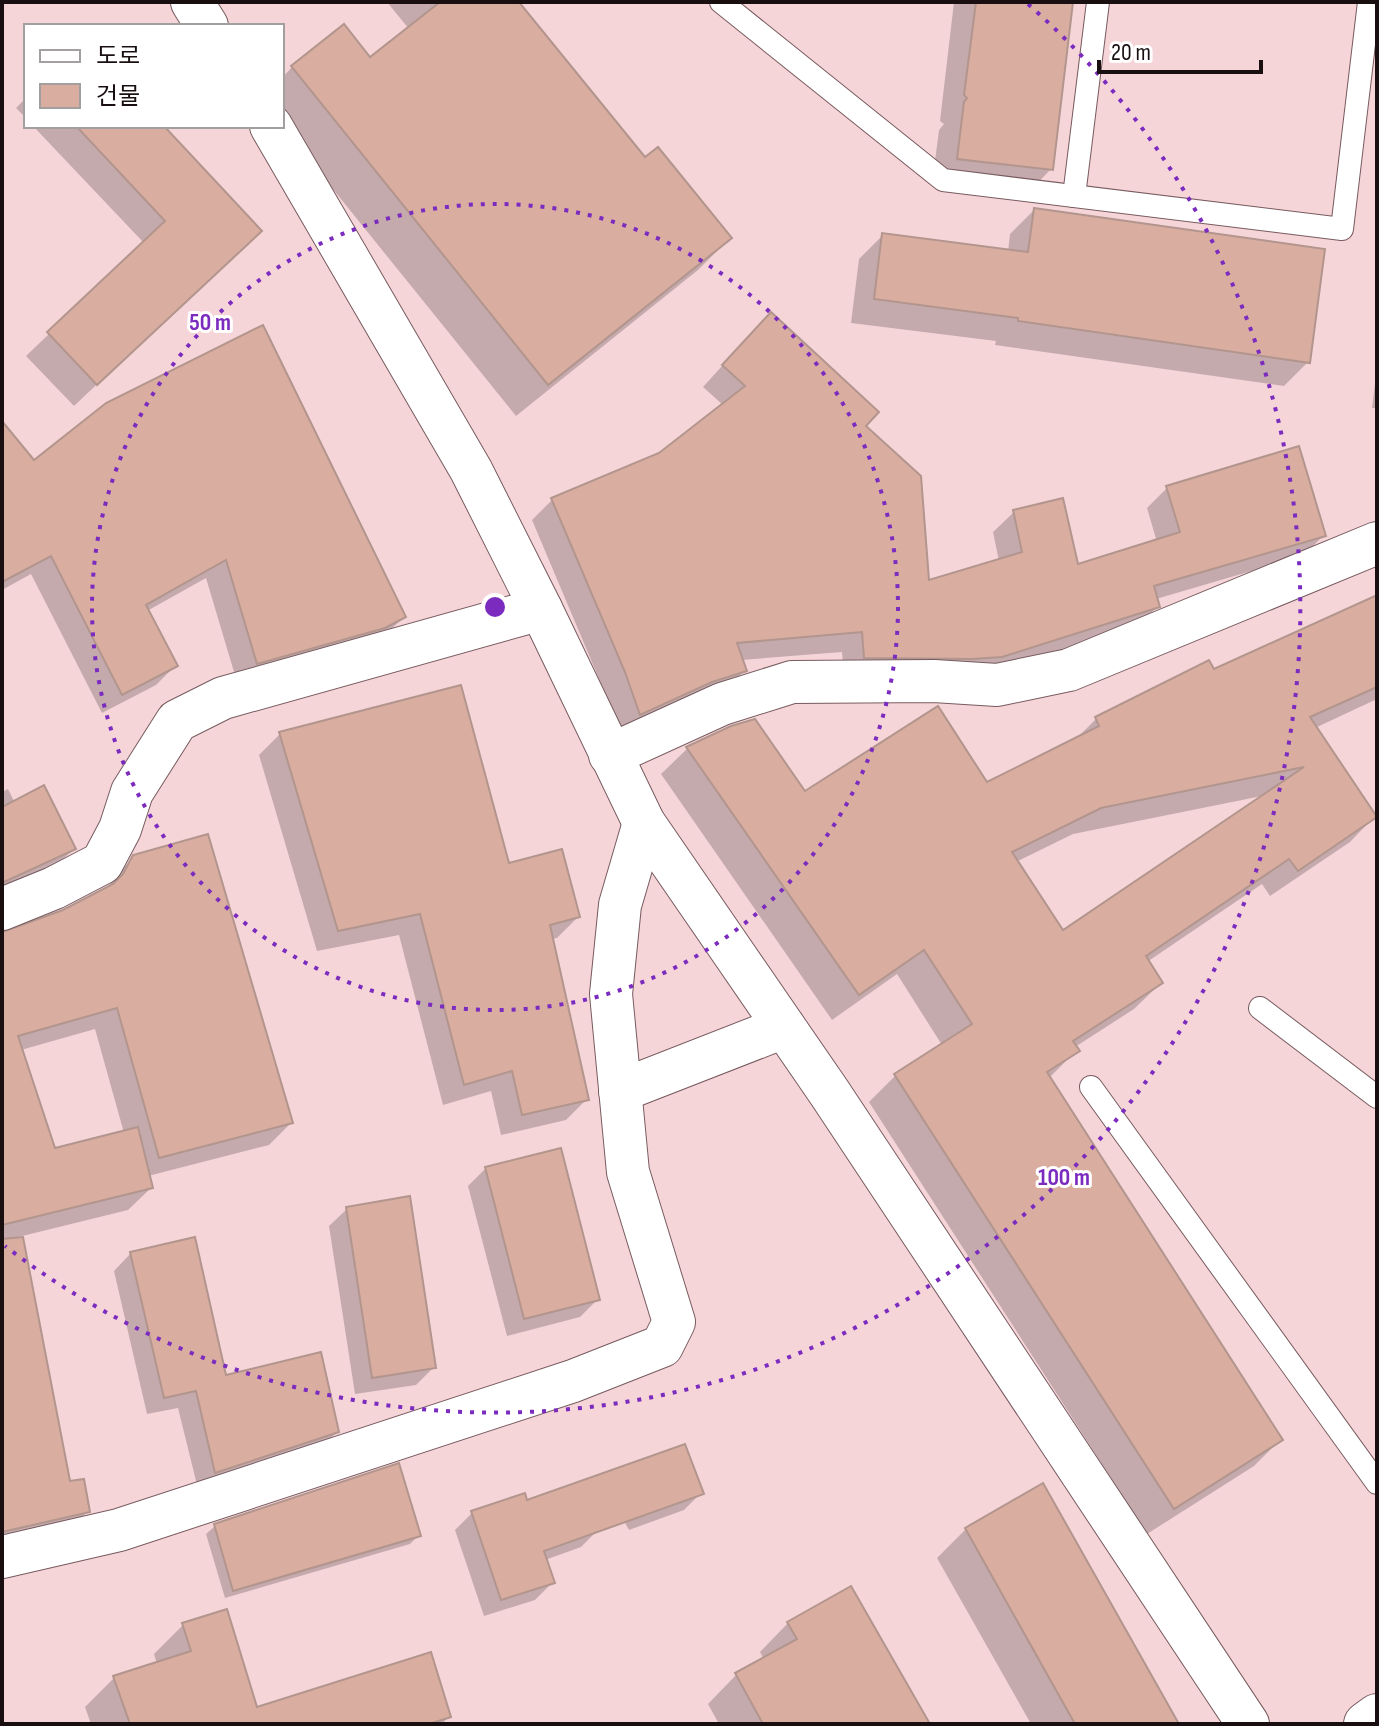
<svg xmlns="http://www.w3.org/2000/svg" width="1379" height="1726" viewBox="0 0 1379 1726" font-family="'Sofia Sans Condensed','Noto Sans KR',sans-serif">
<rect width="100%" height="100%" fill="#f6d5d9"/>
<g fill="#0003" fill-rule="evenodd">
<path d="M 387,2 L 517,2 L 644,160 L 730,238 L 698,270 L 516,416 L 282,126 L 282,78 L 292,67 L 370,60 L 409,29 Z"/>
<path d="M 954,2 L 1071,2 L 1051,169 L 1026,195 L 932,184 L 939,130 L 944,124 L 940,121 Z"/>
<path d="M 26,98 L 26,118 L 16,108 Z"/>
<path d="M 33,126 L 161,126 L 237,252 L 74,406 L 26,356 L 144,243 Z"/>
<path d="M 1034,210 L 1308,362 L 1284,386 L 995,345 L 996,341 L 851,323 L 859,259 L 883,235 L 1008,252 L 1010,234 Z"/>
<path d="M 750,335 L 864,426 L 927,583 L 999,561 L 993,532 L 1014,512 L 1076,566 L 1157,542 L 1147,508 L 1167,488 L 1324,535 L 1303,556 L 1156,599 L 1158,606 L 1137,627 L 980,677 L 844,677 L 842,652 L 741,660 L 744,671 L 724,691 L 619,734 L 605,693 L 532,520 L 552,500 L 660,454 L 723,405 L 703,387 Z"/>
<path d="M 1377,367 L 1377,408 L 1372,408 Z"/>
<path d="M 2,424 L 34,463 L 404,617 L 384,636 L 237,682 L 206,578 L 147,611 L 175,666 L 156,685 L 102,713 L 31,574 L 2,590 Z"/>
<path d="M 1377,597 L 1377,699 L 1315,728 L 1376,815 L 1350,842 L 1270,896 L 1262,884 L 1147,962 L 1161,983 L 1134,1009 L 1075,1047 L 1077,1050 L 1049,1078 L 1281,1439 L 1254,1466 L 1147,1534 L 869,1102 L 896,1075 L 942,1045 L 897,974 L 832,1020 L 661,774 L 688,748 L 805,794 L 986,784 L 1075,740 L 1096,719 L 1213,672 ZM 1267,795 L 1063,933 L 1016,862 L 1073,834 Z"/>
<path d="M 280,734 L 507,866 L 578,917 L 557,938 L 551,939 L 587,1099 L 566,1120 L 501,1135 L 491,1091 L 443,1105 L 399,935 L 317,951 L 259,755 Z"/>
<path d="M 8,789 L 15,803 L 74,849 L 56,866 L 2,891 L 2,792 Z"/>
<path d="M 134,857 L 291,1123 L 269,1145 L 148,1176 L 151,1188 L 128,1210 L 2,1241 L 2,947 L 107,890 L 112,880 ZM 95,1029 L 124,1133 L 53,1151 L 21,1050 Z"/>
<path d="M 486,1168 L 598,1299 L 580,1317 L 507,1336 L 468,1186 Z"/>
<path d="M 347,1209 L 434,1367 L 416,1385 L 355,1394 L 329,1226 Z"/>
<path d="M 131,1253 L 225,1377 L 337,1432 L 320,1449 L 198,1489 L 178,1408 L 147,1414 L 114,1271 Z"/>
<path d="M 2,1273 L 69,1484 L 88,1511 L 70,1529 L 2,1545 Z"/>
<path d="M 605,1486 L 701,1493 L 684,1510 L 629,1530 Z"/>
<path d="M 526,1503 L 598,1530 L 581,1547 L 545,1560 L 552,1583 L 535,1600 L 484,1616 L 455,1530 L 472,1513 Z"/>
<path d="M 215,1526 L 418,1536 L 410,1544 L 225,1598 L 206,1534 Z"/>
<path d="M 966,1529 L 1177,1724 L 1031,1724 L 937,1558 Z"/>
<path d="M 788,1623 L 928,1724 L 719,1724 L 708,1704 L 736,1675 L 764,1660 L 760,1652 Z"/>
<path d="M 183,1625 L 255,1709 L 449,1716 L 442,1724 L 91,1724 L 85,1707 L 114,1678 L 157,1664 L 154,1654 Z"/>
</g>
<g fill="#daada1" stroke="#b2958d" stroke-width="2" fill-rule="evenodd">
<path d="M 440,2 L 519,2 L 645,157 L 658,147 L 732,238 L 548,385 L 291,66 L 344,24 L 370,57 Z"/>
<path d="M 976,2 L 1073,2 L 1053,170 L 957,159 L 964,102 L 967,98 L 964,95 Z"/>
<path d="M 76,126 L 164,126 L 262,231 L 97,385 L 47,332 L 165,221 Z"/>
<path d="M 1034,208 L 1325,249 L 1310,363 L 1018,321 L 1018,318 L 874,299 L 882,233 L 1028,252 Z"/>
<path d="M 771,312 L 879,412 L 866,426 L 921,476 L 929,580 L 1022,552 L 1013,510 L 1063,498 L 1078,564 L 1180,532 L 1166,486 L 1299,446 L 1326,536 L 1154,586 L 1160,607 L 1002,657 L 972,659 L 864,658 L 862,632 L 737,643 L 747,671 L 712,682 L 640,715 L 625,672 L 551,498 L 659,453 L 745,386 L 722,365 Z"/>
<path d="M 263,325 L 406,617 L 385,628 L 257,664 L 226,560 L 146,605 L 178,666 L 122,695 L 51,556 L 2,582 L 2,421 L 34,460 L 106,403 Z"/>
<path d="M 1377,595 L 1377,687 L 1310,717 L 1377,817 L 1298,871 L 1289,859 L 1146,956 L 1163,983 L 1073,1041 L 1080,1051 L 1047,1072 L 1283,1440 L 1174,1509 L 894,1074 L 972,1024 L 924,950 L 859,995 L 686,747 L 731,726 L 755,719 L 805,791 L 938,706 L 987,782 L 1099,726 L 1095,717 L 1209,660 L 1214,669 ZM 1304,767 L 1063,930 L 1012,852 L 1101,808 Z"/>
<path d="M 461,685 L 509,863 L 562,849 L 580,917 L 550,925 L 589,1100 L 522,1115 L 512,1071 L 464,1085 L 420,914 L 338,931 L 279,732 Z"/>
<path d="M 44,785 L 76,849 L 2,883 L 2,807 Z"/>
<path d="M 208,834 L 293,1123 L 159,1158 L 117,1008 L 18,1036 L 55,1148 L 138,1127 L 153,1188 L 2,1225 L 2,932 L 63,910 L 113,884 L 123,874 L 133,855 Z"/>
<path d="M 561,1148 L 600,1300 L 524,1319 L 485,1167 Z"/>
<path d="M 410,1196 L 436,1368 L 372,1378 L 346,1207 Z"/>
<path d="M 23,1237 L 70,1481 L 84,1479 L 90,1512 L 2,1532 L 2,1239 Z"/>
<path d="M 195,1237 L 226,1375 L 321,1352 L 339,1432 L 215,1473 L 196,1391 L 164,1398 L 130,1252 Z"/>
<path d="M 685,1444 L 704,1494 L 544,1551 L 555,1583 L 501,1600 L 471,1511 L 525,1493 L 527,1500 Z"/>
<path d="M 399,1463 L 421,1536 L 233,1591 L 214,1524 Z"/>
<path d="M 1043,1483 L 1179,1724 L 1075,1724 L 965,1528 Z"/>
<path d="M 851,1586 L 930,1724 L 763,1724 L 735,1673 L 797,1639 L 787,1622 Z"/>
<path d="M 227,1609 L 257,1707 L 431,1652 L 451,1717 L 429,1724 L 130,1724 L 113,1676 L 191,1651 L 182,1623 Z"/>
</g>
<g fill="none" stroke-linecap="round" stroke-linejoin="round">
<defs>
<g id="service">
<path d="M 721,2 L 943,180 L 1342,229 L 1369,2"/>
<path d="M 1074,196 L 1098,2"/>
<path d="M 1260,1008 L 1377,1097"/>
<path d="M 1091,1087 L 1377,1483"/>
</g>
<g id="minor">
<path d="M 192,2 L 207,26"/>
<path d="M 271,126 L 471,470 L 541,609 L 644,823 L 829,1092 L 1248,1724"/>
<path d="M 610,755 L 722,704 L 792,682 L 934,681 L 997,685 L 1069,670 L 1377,543"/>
<path d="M 2,909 L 54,888 L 102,863 L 120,829 L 132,792 L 177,721 L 223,698 L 541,609"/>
<path d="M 620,1091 L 784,1027"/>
<path d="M 2,1557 L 119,1530 L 573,1381 L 662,1346 L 674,1322 L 628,1172 L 611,994 L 620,905 L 644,823"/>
</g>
<path id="secondary" d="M 1366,1724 L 1377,1716"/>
</defs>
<use href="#service" stroke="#775b5f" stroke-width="24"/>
<use href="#minor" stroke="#775b5f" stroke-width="44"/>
<use href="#secondary" stroke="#775b5f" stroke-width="46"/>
<use href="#service" stroke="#fff" stroke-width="22"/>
<use href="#minor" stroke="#fff" stroke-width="42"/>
<use href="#secondary" stroke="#fff" stroke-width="44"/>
</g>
<g fill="none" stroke="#7b2cbf" stroke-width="4" stroke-dasharray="4 8">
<circle cx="495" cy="607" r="403"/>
<path d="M1028 4A805 805 0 0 1 5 1246"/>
</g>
<circle cx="495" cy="607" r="12" fill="#7b2cbf" stroke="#fff" stroke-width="4"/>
<g font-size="24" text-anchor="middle" font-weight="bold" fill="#7b2cbf" stroke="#fff" stroke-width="6" stroke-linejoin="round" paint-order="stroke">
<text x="210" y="330">50 m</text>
<text x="1064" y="1185">100 m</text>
</g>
<rect width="1379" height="1726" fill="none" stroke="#190f10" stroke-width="8"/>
<rect x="24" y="24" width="260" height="104" fill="#ffffff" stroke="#a39f9f" stroke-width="2"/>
<rect x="40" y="50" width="40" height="12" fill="#ffffff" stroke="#a39f9f" stroke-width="2"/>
<text x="96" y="64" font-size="24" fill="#190f10">도로</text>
<rect x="40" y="84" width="40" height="24" fill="#daada1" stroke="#a39f9f" stroke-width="2"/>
<text x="96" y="104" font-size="24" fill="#190f10">건물</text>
<path d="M1099 60v12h162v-12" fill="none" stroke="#190f10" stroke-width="4"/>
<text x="1111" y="60" font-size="24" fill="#190f10" stroke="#ffffff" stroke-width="6" paint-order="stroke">20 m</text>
</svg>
